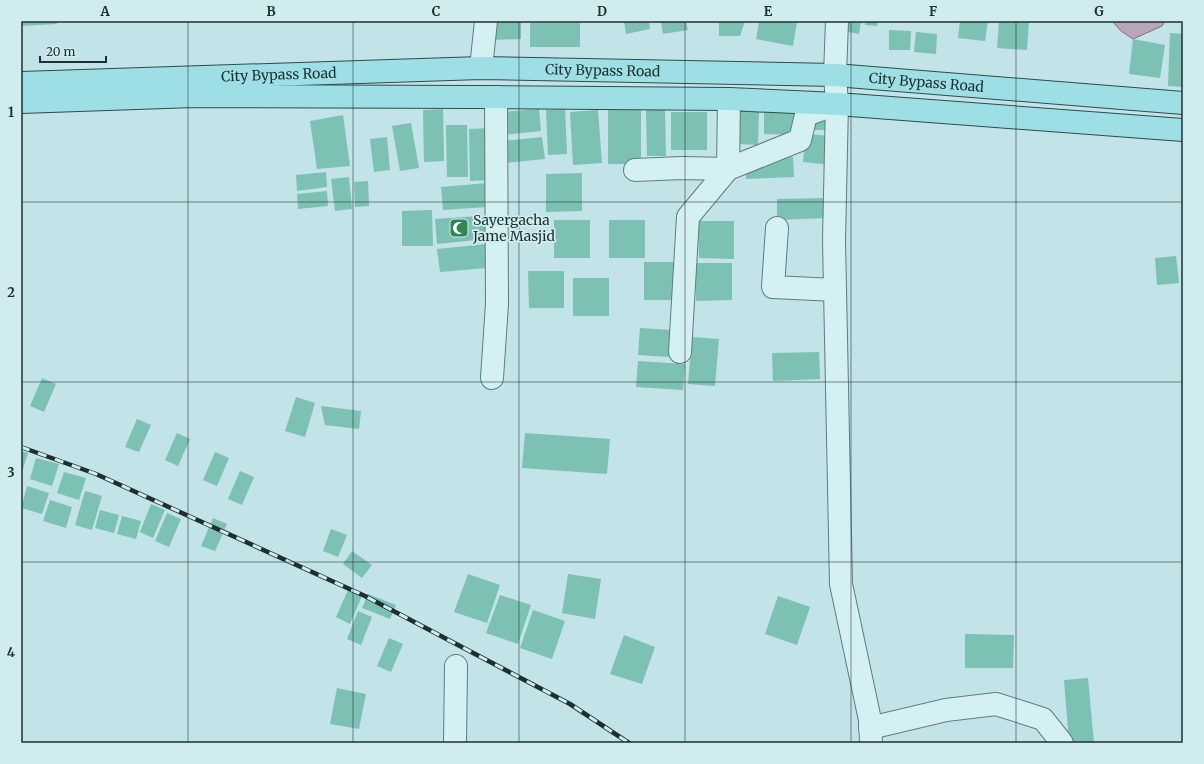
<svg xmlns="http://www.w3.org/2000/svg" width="1204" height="764" viewBox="0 0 1204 764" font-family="Merriweather,serif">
<rect width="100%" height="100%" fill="#c2e3e7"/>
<path fill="#baa4b8" stroke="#866c82" d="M 1112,21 L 1165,21 L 1162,26 L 1133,39 L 1121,31 Z"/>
<g fill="#7dc0b4">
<path d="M 21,21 L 56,21 L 57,24 L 21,26 Z"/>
<path d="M 521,21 L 521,39 L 490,40 L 490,22 Z"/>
<path d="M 624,21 L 649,21 L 650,29 L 626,34 Z"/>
<path d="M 661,21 L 686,21 L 688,30 L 663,34 Z"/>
<path d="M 719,21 L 745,21 L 740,36 L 719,36 Z"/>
<path d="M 759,21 L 791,21 L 797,22 L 793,46 L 756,39 Z"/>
<path d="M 845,21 L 861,21 L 859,34 L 843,31 Z"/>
<path d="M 866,21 L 878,21 L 877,26 L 865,25 Z"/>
<path d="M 960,21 L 988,21 L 985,41 L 958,38 Z"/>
<path d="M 999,21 L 1029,21 L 1027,50 L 997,48 Z"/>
<rect x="530" y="23" width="50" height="24"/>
<path d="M 889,30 L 911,31 L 910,50 L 889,50 Z"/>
<path d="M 916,32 L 937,34 L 936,54 L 914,52 Z"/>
<path d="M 1170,33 L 1183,34 L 1183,87 L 1168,86 Z"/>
<path d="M 1133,39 L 1165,45 L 1160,78 L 1129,74 Z"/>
<path d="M 443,109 L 444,161 L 424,162 L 423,110 Z"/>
<path d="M 539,109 L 541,131 L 503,135 L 501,112 Z"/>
<path d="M 565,109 L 567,154 L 548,155 L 546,110 Z"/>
<path d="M 764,109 L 796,109 L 796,135 L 764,134 Z"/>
<path d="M 598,110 L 602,163 L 573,165 L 570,112 Z"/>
<rect x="608" y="110" width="33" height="54"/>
<path d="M 646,110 L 665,110 L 666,156 L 647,156 Z"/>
<path d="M 740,110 L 759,110 L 758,145 L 739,144 Z"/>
<path d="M 813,110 L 839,130 L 812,130 Z"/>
<rect x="671" y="112" width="36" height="38"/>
<path d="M 343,115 L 350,166 L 317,169 L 310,121 Z"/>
<path d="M 411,123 L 419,168 L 400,171 L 392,126 Z"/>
<path d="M 446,125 L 467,125 L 468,177 L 447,177 Z"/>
<path d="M 490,128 L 491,180 L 470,181 L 469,129 Z"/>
<path d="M 806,134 L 845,137 L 842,166 L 803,162 Z"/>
<path d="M 387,137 L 390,170 L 374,172 L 370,139 Z"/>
<path d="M 542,137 L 545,159 L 506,163 L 504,141 Z"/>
<path d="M 793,157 L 794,177 L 746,179 L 746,158 Z"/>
<path d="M 326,172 L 327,187 L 297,191 L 296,175 Z"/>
<path d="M 582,173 L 582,211 L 546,212 L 546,174 Z"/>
<path d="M 349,177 L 352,209 L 335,211 L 331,179 Z"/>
<path d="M 368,181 L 369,206 L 355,207 L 354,182 Z"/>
<path d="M 499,182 L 501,206 L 443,210 L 441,187 Z"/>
<path d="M 327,191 L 328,206 L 298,209 L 297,194 Z"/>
<path d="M 824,198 L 825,218 L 777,220 L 777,199 Z"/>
<path d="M 432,210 L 433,246 L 402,246 L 402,211 Z"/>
<path d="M 493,215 L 496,238 L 437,244 L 435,219 Z"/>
<rect x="554" y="220" width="36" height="38"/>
<rect x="609" y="220" width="36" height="38"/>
<path d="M 698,221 L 734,221 L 734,259 L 699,258 Z"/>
<path d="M 496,243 L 498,267 L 440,272 L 437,249 Z"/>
<path d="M 1176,256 L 1179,283 L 1157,285 L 1155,258 Z"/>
<path d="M 644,262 L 681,262 L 680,300 L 644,300 Z"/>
<path d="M 696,263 L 732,263 L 732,300 L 696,301 Z"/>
<path d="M 528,271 L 564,271 L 564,308 L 529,308 Z"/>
<rect x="573" y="278" width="36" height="38"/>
<path d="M 640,328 L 687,331 L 685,358 L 638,355 Z"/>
<path d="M 692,337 L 719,339 L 715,386 L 688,384 Z"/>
<path d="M 819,352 L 820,379 L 773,381 L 772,353 Z"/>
<path d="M 638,361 L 685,364 L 683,390 L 636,387 Z"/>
<path d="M 42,378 L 56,384 L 44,412 L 30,406 Z"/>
<path d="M 296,397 L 315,403 L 305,437 L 285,431 Z"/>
<path d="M 321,406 L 361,411 L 359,429 L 325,425 Z"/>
<path d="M 137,419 L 151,425 L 139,452 L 125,447 Z"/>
<path d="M 177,433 L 190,439 L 178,466 L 165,460 Z"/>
<path d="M 525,433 L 610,439 L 607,474 L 522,468 Z"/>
<path d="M 21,451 L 28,453 L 21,475 Z"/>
<path d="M 215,452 L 229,458 L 217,486 L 203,480 Z"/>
<path d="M 36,458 L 59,464 L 52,486 L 30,479 Z"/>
<path d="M 240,471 L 254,477 L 242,505 L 228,499 Z"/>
<path d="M 64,472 L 86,478 L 79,500 L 57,493 Z"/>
<path d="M 27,486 L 49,493 L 42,514 L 21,508 Z"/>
<path d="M 85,491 L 102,496 L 92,530 L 75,525 Z"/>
<path d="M 50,500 L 72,507 L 66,528 L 43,521 Z"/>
<path d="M 151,504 L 165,510 L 153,538 L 140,532 Z"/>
<path d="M 100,510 L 119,515 L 114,533 L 95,528 Z"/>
<path d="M 167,513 L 181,519 L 169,547 L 155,541 Z"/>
<path d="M 122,516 L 141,521 L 136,539 L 117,534 Z"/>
<path d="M 213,518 L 227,524 L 215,551 L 201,546 Z"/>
<path d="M 331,529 L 347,535 L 338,557 L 323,551 Z"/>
<path d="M 352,551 L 372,565 L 362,578 L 343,564 Z"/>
<path d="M 468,574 L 500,585 L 487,623 L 454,612 Z"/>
<path d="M 568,574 L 601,579 L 595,619 L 562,613 Z"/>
<path d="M 348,590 L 362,596 L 350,624 L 336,617 Z"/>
<path d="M 368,594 L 396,605 L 390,619 L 362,608 Z"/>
<path d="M 500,595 L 531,605 L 518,644 L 486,633 Z"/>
<path d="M 778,596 L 810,607 L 797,645 L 765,634 Z"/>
<path d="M 533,610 L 565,621 L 552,659 L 520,648 Z"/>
<path d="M 358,611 L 372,617 L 361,645 L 347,639 Z"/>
<path d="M 965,634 L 1014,635 L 1013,668 L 965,668 Z"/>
<path d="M 624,635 L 655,647 L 642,684 L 610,674 Z"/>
<path d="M 389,638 L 403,644 L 391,672 L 377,666 Z"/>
<path d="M 1088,678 L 1094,743 L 1069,743 L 1064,680 Z"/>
<path d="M 337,688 L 366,694 L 359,729 L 330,724 Z"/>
</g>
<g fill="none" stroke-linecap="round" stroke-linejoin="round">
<defs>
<g id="street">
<path d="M 837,21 L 835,75 L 837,104 L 834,240 L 841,584 L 870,720 L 871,743"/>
<path d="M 481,68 L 486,21"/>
<path d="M 635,170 L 682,168 L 728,169 L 800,140 L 806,115 L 837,104"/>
<path d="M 777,228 L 773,287 L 835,290"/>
<path d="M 680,352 L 688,217 L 728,169 L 729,99"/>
<path d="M 492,378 L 497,304 L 496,97"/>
<path d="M 870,728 L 946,710 L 996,704 L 1043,719 L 1062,743"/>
<path d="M 455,743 L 456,666"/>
</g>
<g id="primary">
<path id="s1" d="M 21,83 L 481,68 L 835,75 L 1183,103"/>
<path d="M 21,102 L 194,96 L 477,97 L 729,99 L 837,104 L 1183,130"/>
</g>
</defs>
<use href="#street" stroke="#5c7e7c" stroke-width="24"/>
<use href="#primary" stroke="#2f4c49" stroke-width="24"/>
<use href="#street" stroke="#d4f0f3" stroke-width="22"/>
<use href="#primary" stroke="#9edfe6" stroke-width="22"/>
<defs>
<path id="rail" d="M 21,447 L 96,474 L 365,596 L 570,704 L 629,743"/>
</defs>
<use href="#rail" stroke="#1e302e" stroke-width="4.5"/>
<use href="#rail" stroke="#d0ecef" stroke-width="3" stroke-dasharray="9" stroke-linecap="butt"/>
</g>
<path fill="none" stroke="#1e302e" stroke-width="1" stroke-opacity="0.55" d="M 188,21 L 188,743M 353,21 L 353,743M 519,21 L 519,743M 685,21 L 685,743M 851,21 L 851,743M 1016,21 L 1016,743M 21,202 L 1183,202M 21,382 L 1183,382M 21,562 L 1183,562"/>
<defs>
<symbol id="mosque-square" viewBox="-11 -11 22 22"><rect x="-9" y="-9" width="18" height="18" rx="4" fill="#348554" stroke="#d0ecef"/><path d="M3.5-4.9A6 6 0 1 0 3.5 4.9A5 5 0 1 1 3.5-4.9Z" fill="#fff"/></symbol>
</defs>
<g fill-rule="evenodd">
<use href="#mosque-square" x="448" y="217" width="22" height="22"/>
</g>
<g text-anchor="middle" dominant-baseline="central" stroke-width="3.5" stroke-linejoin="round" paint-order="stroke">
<g font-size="14" fill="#1e302e" stroke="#d0ecef">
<text stroke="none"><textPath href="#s1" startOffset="582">City Bypass Road</textPath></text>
<text stroke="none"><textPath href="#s1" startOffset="258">City Bypass Road</textPath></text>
<text stroke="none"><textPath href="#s1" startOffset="906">City Bypass Road</textPath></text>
</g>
<g font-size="14" fill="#1e302e" stroke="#d0ecef" text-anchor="start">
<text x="473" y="220">Sayergacha<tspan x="473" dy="16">Jame Masjid</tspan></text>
</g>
</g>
<rect width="1204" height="764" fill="none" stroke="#d0ecef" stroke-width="44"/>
<path d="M40 56v6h66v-6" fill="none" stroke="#1e302e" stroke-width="2"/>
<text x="46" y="56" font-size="12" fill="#1e302e" stroke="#d0ecef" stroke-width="3" paint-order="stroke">20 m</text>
<rect x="22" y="22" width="1160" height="720" fill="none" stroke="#1e302e" stroke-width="1.5"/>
<g font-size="13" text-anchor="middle" font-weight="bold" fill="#1e302e">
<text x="105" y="16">A</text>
<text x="271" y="16">B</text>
<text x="436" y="16">C</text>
<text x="602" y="16">D</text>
<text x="768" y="16">E</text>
<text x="933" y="16">F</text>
<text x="1099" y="16">G</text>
<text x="11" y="117">1</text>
<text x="11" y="297">2</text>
<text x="11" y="477">3</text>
<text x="11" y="657">4</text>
</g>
</svg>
